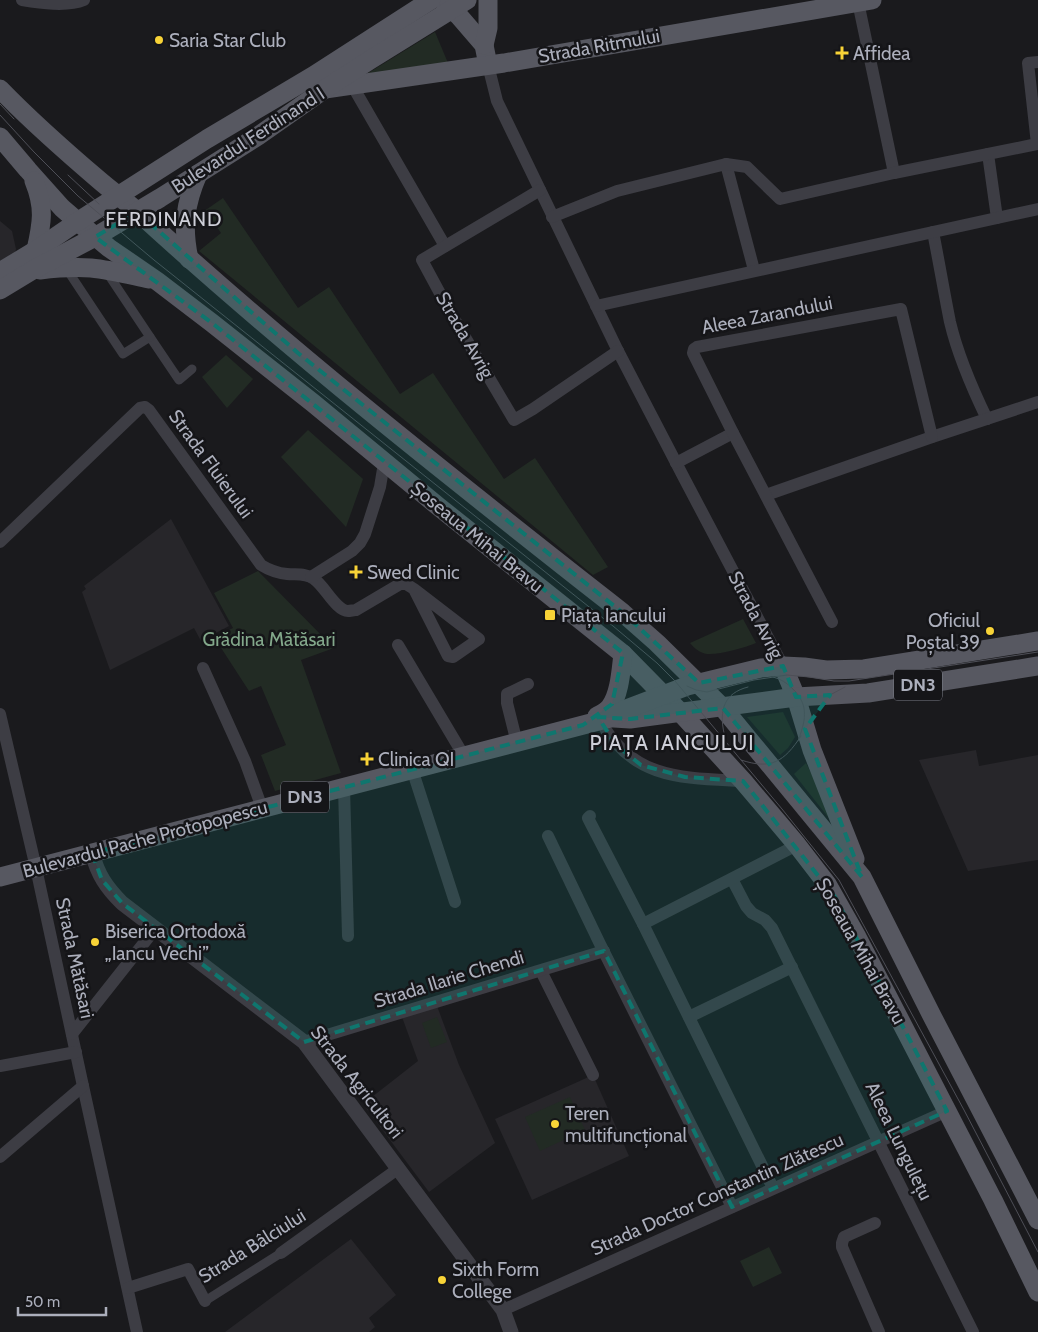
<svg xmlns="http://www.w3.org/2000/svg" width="1038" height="1332" viewBox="0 0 1038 1332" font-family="Cabin,sans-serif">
<rect width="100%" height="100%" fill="#1a1a1d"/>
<g fill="#27262a">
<path d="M 0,221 L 12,231 L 16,249 L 15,253 L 0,266 Z"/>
<path d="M 171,519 L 229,626 L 201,641 L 194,628 L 110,670 L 82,592 L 86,589 L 84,586 Z"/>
<path d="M 976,750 L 979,766 L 1038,755 L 1038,860 L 968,871 L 919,760 Z"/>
<path d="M 437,1006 L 459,1065 L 495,1143 L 429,1192 L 363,1104 L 418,1061 L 402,1017 Z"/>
<path d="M 593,1075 L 629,1156 L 532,1200 L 495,1119 Z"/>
<path d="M 351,1239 L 396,1295 L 369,1318 L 375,1327 L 369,1332 L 225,1332 Z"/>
</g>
<g fill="#222b24">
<path d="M 435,32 L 448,63 L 365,75 Z"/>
<path d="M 223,198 L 298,308 L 329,287 L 400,394 L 433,373 L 504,479 L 535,458 L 608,567 L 593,575 L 199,251 L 221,233 L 210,217 L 202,223 L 197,216 Z"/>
<path d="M 226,355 L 253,379 L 227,408 L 202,377 Z"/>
<path d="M 308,430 L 363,479 L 346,527 L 281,457 Z"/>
<path d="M 258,571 L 334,648 L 301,660 L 341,773 L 275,791 L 261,755 L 286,745 L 261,686 L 249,691 L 214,637 L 233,628 L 214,593 Z"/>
<path d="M 743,619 L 756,643 C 744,648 719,655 707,654 C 700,653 694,648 690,643 Z"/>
<path d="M 783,712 L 795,737 L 788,748 L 780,755 L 747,717 Z"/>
<path d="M 806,763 L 828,807 L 832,822 L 794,774 Z"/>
<path d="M 437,1017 L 447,1042 L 431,1048 L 422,1023 Z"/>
<path d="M 570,1097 L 585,1130 L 540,1151 L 525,1117 Z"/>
<path d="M 769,1247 L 782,1273 L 753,1287 L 740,1261 Z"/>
</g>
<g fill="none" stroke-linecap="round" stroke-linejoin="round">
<g stroke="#3d3d44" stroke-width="9">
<path d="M 66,268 L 123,354 L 150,337 L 179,380 L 192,369"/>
<path d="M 110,277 L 150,337"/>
<path d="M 205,1301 L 281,1253"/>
</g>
<g stroke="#3d3d44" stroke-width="12">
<path d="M 22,0 C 40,3 67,7 84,0"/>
<path d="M 858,2 L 894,173"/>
<path d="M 488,65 L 497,101 L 618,351 L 684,478 L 783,666"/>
<path d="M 352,85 L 445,246"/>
<path d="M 988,154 L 997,218"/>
<path d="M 726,164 L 754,270"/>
<path d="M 540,190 L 422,260 L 449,310 L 514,420 L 533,409 L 618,351"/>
<path d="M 552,217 L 617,191 L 726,164 L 747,167 L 780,199 L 894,173 L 1037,144 L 1028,63 L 1038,62"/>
<path d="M 933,232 C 939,262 944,292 950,322 C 958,356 972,388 987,419"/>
<path d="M 596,306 L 1038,209"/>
<path d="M 676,463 L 733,433"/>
<path d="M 766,495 L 932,437 L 1038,402"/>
<path d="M 0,542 L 140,408 L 145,407 L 149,410 L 261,565 C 269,570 277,573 287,574 C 296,575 306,573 314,579 C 324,585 336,611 348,611 C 350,611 354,610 356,610 L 400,584 L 406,584 L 414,589 L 479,639 L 453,657 L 448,656 L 414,589"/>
<path d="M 311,577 L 352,551 L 360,543 L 365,534 L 380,487 L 384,463"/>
<path d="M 832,622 L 733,433 L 693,353 L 694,349 L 697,347 L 901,309 L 932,437"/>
<path d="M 398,645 L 464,756"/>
<path d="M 203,668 L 245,761 L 262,808"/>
<path d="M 0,714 L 36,868 L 83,1086 L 137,1332"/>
<path d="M 600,720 C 632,780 684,778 743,781"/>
<path d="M 517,743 L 507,703 L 507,694 L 528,684"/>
<path d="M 412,769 L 455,902"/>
<path d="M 344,787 L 348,936"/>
<path d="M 590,816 L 588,818 L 590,822 L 643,924 L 773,1188"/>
<path d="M 548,836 L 600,944 L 732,1207"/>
<path d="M 732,879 L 746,906 L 752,913 L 765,920 L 772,928 L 973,1332"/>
<path d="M 643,924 L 797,845"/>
<path d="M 541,971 L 593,1075"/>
<path d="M 689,1017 L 792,967"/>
<path d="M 72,1034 L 155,929"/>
<path d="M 304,1042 L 604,951"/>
<path d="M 0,1066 L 76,1052"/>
<path d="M 0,1157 L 83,1086"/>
<path d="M 875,1223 L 844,1237 L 842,1243 L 842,1247 L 879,1332"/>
<path d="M 281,1253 L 399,1168"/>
<path d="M 128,1288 L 188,1269 L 205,1301"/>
<path d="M 503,1310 L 947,1111"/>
</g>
<path stroke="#3d3d44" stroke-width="15" d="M 92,853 C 98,875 106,887 122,903 L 304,1042 L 503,1310 L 511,1332"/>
<g stroke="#575861" stroke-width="19">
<path d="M 444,2 L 459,16 L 484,45 L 488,65"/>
<path d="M 484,45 L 488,28 L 488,0"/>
<path d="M 0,89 C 31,121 65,151 99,180 C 113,192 127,202 140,214 C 294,355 459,484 623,613 L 657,643 L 723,708 L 862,877 L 932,1016 L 1038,1220"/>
<path d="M 325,89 L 504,63 L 872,0"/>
<path d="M 0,137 L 28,170 L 62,208 L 84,227 L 109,248 L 157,281 L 212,323 L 313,403 L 439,507 L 623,654 L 680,712 L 743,781 L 797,845 L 827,884 L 857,937 L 993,1200 L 1038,1292"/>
<path d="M 34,181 C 45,208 42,223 36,250"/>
<path d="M 189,259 C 182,227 185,204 198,174"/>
<path d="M 40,270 C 57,268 74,267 91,268 C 111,270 130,275 149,279"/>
<path d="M 0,272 L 36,250 L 77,222 L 207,139 L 313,76 L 431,0"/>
<path d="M 0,290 L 33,270 L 95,237 L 160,198 L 258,136 L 325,89 L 370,60 L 467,0"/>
<path d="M 783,666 L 796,697 L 812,750 L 855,859"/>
<path d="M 597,716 C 602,714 607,711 610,707 C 620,694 621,669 623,654"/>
<path d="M 614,718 L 630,719 L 796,697 L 868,693 L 1038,666"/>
<path d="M 0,877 L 610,718 L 624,710 L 687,686 L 761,668 L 783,666 L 804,667 L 826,670 L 864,669 L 1038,641"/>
</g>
<g stroke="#4e4f57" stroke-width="1">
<path d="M 0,104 L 14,119"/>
<path d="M 0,115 L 34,152 L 78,196 L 154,260 L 613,626 L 657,663 L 675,681 L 782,809 L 839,880 L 964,1110 L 1038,1252"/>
<path d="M 68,175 L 99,204"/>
<path d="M 773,677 C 781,679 787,683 793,689 C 810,706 805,722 798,741"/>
<path d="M 687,686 L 696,690 L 707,692 L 754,680 L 787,675 L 809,677 L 834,681 L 849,681 L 1038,652"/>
<path d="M 830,695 L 845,687"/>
<path d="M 724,733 C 719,710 724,693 748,687"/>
<path d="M 741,760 C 771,770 784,762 801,736"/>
</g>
</g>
<path fill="#0f766e" fill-opacity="0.2" stroke="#0f766e" stroke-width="4" stroke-dasharray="10 6" stroke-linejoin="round" d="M 137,212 L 298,353 L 623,613 L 699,683 L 783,666 L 796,697 L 830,695 L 805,729 L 862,877 L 723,708 L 630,719 L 598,717 L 616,745 L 641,765 L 685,777 L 743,781 L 835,897 L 947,1111 L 732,1207 L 604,951 L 304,1042 L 122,903 L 102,880 L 92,853 L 583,725 L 612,704 L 623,653 L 212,323 L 95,237 Z"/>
<g fill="#f8d337" stroke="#151518" stroke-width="2">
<circle cx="159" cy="40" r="5"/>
<path d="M839.5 45.5h5v5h5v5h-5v5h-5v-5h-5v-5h5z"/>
<path d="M353.5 564.5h5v5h5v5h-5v5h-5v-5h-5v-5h5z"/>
<rect x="544" y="609" width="12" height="12" rx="2.5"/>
<circle cx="990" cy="631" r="5"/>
<path d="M364.5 751.5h5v5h5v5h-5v5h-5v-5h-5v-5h5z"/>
<circle cx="95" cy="942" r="5"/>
<circle cx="555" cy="1124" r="5"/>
<circle cx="442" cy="1280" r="5"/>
</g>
<g text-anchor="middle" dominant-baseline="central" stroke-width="5" stroke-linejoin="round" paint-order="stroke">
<g fill="#151518" stroke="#7f818b" stroke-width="1">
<rect x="894" y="669.5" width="48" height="31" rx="4"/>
<rect x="281" y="781.5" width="48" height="31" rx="4"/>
</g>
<g font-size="18" font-weight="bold" fill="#acafbc">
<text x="918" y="685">DN3</text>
<text x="305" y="797">DN3</text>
</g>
<g font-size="19" fill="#acafbc" stroke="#151518" text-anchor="start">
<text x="169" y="40">Saria Star Club</text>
<text x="853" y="53">Affidea</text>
<text x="367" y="572">Swed Clinic</text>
<text x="561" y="615">Piața Iancului</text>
<text x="980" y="620" text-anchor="end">Oficiul<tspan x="980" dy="22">Poștal 39</tspan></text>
<text x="378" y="759">Clinica QI</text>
<text x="105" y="931">Biserica Ortodoxă<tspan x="105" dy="22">„Iancu Vechi”</tspan></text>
<text x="565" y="1113">Teren<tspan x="565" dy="22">multifuncțional</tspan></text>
<text x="452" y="1269">Sixth Form<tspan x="452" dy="22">College</tspan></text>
</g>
<g font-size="19" fill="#acafbc" stroke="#151518">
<text transform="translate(599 46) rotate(-10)">Strada Ritmului</text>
<text transform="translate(248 140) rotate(-33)">Bulevardul Ferdinand I</text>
<text transform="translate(767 315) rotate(-11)">Aleea Zarandului</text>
<text transform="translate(465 335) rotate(60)">Strada Avrig</text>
<text transform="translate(211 464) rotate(54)">Strada Fluierului</text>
<text transform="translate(477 537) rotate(39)">Șoseaua Mihai Bravu</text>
<text transform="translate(756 615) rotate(62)">Strada Avrig</text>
<text transform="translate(145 839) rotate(-15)">Bulevardul Pache Protopopescu</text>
<text transform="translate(861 951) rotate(61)">Șoseaua Mihai Bravu</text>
<text transform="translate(75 958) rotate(78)">Strada Mătăsari</text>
<text transform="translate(449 979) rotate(-17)">Strada Ilarie Chendi</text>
<text transform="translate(357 1082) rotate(52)">Strada Agricultori</text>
<text transform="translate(899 1141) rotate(64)">Aleea Lungulețu</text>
<text transform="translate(717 1194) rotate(-24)">Strada Doctor Constantin Zlătescu</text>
<text transform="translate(252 1246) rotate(-32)">Strada Bâlciului</text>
</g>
<g font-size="19" fill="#83a88b" stroke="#151518">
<text x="269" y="639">Grădina Mătăsari</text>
</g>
<g font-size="20" letter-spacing="1" fill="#cecfd8" stroke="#151518">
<text x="164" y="219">FERDINAND</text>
</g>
<g font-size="21" letter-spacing="1" fill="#cecfd8" stroke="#151518">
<text x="672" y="742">PIAȚA IANCULUI</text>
</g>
</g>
<path d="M18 1307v8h88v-8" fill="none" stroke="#acafbc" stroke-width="2.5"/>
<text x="25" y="1307" font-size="15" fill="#acafbc" stroke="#151518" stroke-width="4" paint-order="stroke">50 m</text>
</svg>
